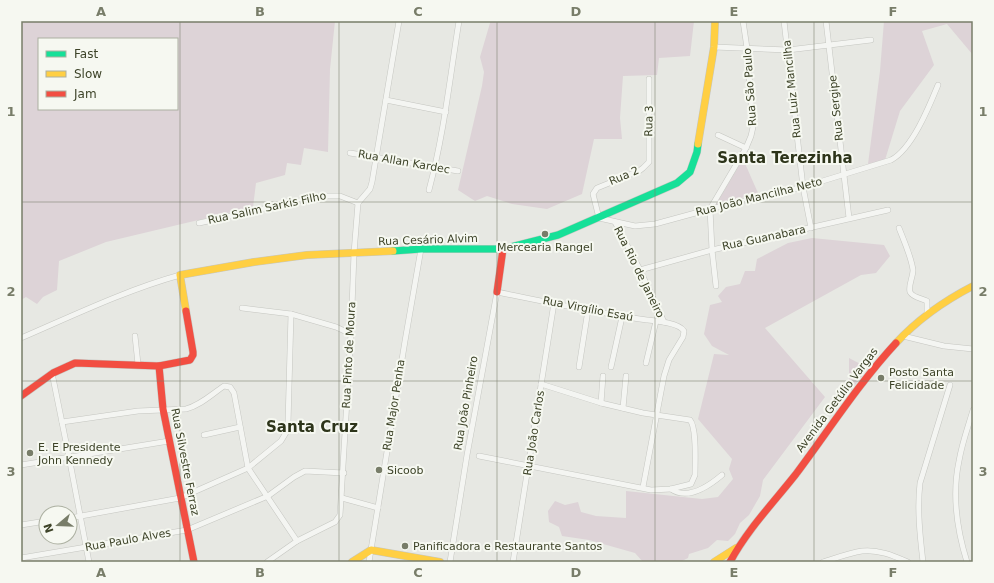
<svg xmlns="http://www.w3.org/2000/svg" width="994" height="583" viewBox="0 0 994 583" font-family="'DejaVu Sans',sans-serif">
<rect width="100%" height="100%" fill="#e7e8e3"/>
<g fill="#ddd3d7" fill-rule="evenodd">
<path d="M 21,21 L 335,21 L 330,69 L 328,152 L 304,148 L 301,165 L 287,163 L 285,175 L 256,183 L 253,207 L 106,242 L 59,261 L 57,290 L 43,297 L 37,304 L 26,297 L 21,300 ZM 39,39 L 177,39 L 177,109 L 39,109 Z"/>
<path d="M 490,21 L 694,21 L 690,56 L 659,58 L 657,75 L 623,76 L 620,118 L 622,139 L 594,139 L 582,194 L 547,209 L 512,204 L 487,196 L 475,201 L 458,190 L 482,86 L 484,72 L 480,57 L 490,23 Z"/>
<path d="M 884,21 L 973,21 L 973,55 L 947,24 L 922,31 L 934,65 L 900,111 L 885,160 L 868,164 L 880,71 Z"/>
<path d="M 743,159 L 758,193 L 715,206 Z"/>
<path d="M 812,238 L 884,245 L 890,256 L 876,273 L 861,275 L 765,328 L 825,397 L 763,480 L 760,496 L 749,515 L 740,523 L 735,534 L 728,541 L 717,540 L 708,548 L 689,554 L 688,558 L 680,562 L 643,562 L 635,553 L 589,540 L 562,536 L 559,527 L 549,522 L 548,511 L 555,501 L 565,505 L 578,502 L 581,512 L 596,516 L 626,518 L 626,491 L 702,499 L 718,497 L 733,479 L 729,469 L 732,459 L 698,419 L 714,354 L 729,355 L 712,346 L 704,334 L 710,305 L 722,302 L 718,296 L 726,287 L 740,284 L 745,271 L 755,271 L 757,259 L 788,243 Z"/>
<path d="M 849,358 L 868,368 L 849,393 Z"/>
</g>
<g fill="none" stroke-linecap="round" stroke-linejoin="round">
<defs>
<g id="street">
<path d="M 784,21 L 803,187 L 811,228"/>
<path d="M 826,21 L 849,218"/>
<path d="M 714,47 L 788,50 L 871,40"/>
<path d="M 649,79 L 649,162 L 643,168 L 639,171 L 597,188 L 593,194 L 599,218 L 635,226 L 655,224 L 710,209 L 803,187 L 891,160 C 912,149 929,107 938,85"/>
<path d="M 386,100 L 446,112"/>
<path d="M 718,135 L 746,148"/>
<path d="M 350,153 L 458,171"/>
<path d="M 429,190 C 444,134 450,77 459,21"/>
<path d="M 358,203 L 370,189 L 372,182 L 399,21"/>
<path d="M 615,222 L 640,270 L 664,322"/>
<path d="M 199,223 L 322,196 L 340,196 L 358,203"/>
<path d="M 899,228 C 904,241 911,256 913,270 C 913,277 908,286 910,292 C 913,298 922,298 927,301 L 927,314"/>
<path d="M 640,270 L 712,250 L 888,210"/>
<path d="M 716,286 L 712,250 L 710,209 L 746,148 L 751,136 L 753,127 L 747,48 L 743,21"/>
<path d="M 242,308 L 291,314 L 336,327 L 351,334"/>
<path d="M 135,336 L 138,364"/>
<path d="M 903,336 L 944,346 L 973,349"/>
<path d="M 21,338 C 72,316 126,290 180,275"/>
<path d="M 646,363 L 656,321"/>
<path d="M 579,367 L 588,310"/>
<path d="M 611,367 L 622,317"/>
<path d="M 52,373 L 69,457 L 89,562"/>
<path d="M 601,403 L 603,376"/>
<path d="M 623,408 L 626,376"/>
<path d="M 62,422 L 138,411 L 186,409 C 201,405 212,394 224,386 L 230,387 L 234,393 L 248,468 L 297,541"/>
<path d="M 204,435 L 240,427"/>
<path d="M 479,456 L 651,490 L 671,489 L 691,484 L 695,475 C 695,463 697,428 690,420 L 643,413 L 601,403 L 541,384"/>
<path d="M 21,465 L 169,441"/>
<path d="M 671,489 C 688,501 709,486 722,475"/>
<path d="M 342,498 L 378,508"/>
<path d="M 70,518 L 180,498 L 248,468 L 281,441 L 287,431 L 288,423 L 291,314"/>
<path d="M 21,525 L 46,521"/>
<path d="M 21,558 L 187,530 L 268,496 L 294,477 L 305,471 L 344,473"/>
<path d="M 267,562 L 297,541 L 335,522 L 340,515 L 351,334 L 354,253 L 358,203"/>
<path d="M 369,562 L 405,341 L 421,249"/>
<path d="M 450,562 L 467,455 L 497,292 C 547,302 597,313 647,320 C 657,321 679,323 684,331 L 683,337 L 669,360 L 664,376 L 643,487"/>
<path d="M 513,562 L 554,303"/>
<path d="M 823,562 C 836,558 849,553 862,551 C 878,549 894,556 908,562"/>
<path d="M 923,562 C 920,536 917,509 920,483 L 950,385"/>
<path d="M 967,562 C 957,530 952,494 959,461 C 962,443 968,427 973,410"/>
</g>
<path id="fast" d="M 393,251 L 421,249 L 503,249 L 558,235 L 677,183 L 690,172 L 697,152 L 698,144"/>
<g id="slow">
<path d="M 698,144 L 714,47 L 715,21"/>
<path d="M 186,311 L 180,275 L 254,262 L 307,255 L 393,251"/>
<path d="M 896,343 C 919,318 944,301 973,286"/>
<path d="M 352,562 L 371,550 L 440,562"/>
<path d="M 714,562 L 736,548"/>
</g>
<g id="jam">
<path d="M 497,292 L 503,249"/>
<path d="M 159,366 L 163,409 L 194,562"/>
<path d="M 21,396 L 53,373 L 75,363 L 159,366 L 190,360 L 193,355 L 193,352 L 186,311"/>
<path d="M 730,562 C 747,530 774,502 796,474 C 829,430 859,383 896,343"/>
</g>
</defs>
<use href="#street" stroke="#c5c6c1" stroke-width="6"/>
<use href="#fast" stroke="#c5c6c1" stroke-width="8"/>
<use href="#slow" stroke="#c5c6c1" stroke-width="8"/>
<use href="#jam" stroke="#c5c6c1" stroke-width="8"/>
<use href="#street" stroke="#f4f5f2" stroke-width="5"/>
<use href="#fast" stroke="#16e098" stroke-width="7"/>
<use href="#slow" stroke="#ffcf43" stroke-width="7"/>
<use href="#jam" stroke="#f24e42" stroke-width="7"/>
</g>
<path fill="none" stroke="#787d69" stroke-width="1" stroke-opacity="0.55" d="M 180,21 L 180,562M 339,21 L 339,562M 497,21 L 497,562M 655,21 L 655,562M 814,21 L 814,562M 21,202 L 973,202M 21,381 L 973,381"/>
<g fill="#787d69" stroke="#f6f8f1" stroke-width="1.5">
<circle cx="545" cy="234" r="4"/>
<circle cx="881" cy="378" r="4"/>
<circle cx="30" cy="453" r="4"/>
<circle cx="379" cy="470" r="4"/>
<circle cx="405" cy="546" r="4"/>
</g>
<g text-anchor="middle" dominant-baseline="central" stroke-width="4" stroke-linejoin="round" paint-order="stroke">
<g font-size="11" fill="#3d4328" stroke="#f6f8f1">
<text transform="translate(750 87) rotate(-94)">Rua São Paulo</text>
<text transform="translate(792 89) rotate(-96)">Rua Luiz Mancilha</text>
<text transform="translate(836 108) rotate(-96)">Rua Sergipe</text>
<text transform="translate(649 121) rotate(-89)">Rua 3</text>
<text transform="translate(404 162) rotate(10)">Rua Allan Kardec</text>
<text transform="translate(624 176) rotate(-23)">Rua 2</text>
<text transform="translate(759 197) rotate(-14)">Rua João Mancilha Neto</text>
<text transform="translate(267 208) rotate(-12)">Rua Salim Sarkis Filho</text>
<text transform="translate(764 238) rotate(-12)">Rua Guanabara</text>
<text transform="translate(428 240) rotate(-2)">Rua Cesário Alvim</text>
<text transform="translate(639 272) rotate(64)">Rua Rio de Janeiro</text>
<text transform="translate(588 309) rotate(11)">Rua Virgílio Esaú</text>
<text transform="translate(349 355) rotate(-87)">Rua Pinto de Moura</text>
<text transform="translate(837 400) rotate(-53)">Avenida Getúlio Vargas</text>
<text transform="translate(466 403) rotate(-80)">Rua João Pinheiro</text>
<text transform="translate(394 405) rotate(-81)">Rua Major Penha</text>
<text transform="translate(534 433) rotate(-81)">Rua João Carlos</text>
<text transform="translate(185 462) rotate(79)">Rua Silvestre Ferraz</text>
<text transform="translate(128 540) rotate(-10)">Rua Paulo Alves</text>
</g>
<g font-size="11" fill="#3d4328" stroke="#f6f8f1" text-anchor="start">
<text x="545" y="247" text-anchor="middle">Mercearia Rangel</text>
<text x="889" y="372">Posto Santa<tspan x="889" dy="13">Felicidade</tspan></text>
<text x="38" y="447">E. E Presidente<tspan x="38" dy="13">John Kennedy</tspan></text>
<text x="387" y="470">Sicoob</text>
<text x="413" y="546">Panificadora e Restaurante Santos</text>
</g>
<g font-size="15" font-weight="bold" fill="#2d341a" stroke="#f6f8f1">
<text x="785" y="158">Santa Terezinha</text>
<text x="312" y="427">Santa Cruz</text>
</g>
</g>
<rect width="994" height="583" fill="none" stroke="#f6f8f1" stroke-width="44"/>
<rect x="38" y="38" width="140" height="72" fill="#f6f8f1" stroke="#acb0a1"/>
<rect x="46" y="51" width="20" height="6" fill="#16e098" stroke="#acb0a1"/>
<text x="74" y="58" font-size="12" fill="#3d4328">Fast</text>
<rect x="46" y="71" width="20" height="6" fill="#ffcf43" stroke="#acb0a1"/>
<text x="74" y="78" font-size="12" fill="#3d4328">Slow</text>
<rect x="46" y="91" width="20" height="6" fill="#f24e42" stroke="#acb0a1"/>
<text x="74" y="98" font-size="12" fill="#3d4328">Jam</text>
<g transform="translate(58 525) rotate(251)"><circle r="19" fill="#f6f8f1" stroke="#acb0a1"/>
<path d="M0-3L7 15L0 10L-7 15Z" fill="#787d69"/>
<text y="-6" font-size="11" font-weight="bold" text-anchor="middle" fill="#3d4328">N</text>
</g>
<rect x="22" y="22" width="950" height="539" fill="none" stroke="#787d69" stroke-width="1.5"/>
<g font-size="13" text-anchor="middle" font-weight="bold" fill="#787d69">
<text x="101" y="16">A</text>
<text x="260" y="16">B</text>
<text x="418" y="16">C</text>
<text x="576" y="16">D</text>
<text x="734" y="16">E</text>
<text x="893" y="16">F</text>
<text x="11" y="116">1</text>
<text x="983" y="116">1</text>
<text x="11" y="296">2</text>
<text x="983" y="296">2</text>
<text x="11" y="476">3</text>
<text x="983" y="476">3</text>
<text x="101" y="577">A</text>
<text x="260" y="577">B</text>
<text x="418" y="577">C</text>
<text x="576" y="577">D</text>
<text x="734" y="577">E</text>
<text x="893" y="577">F</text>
</g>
</svg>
